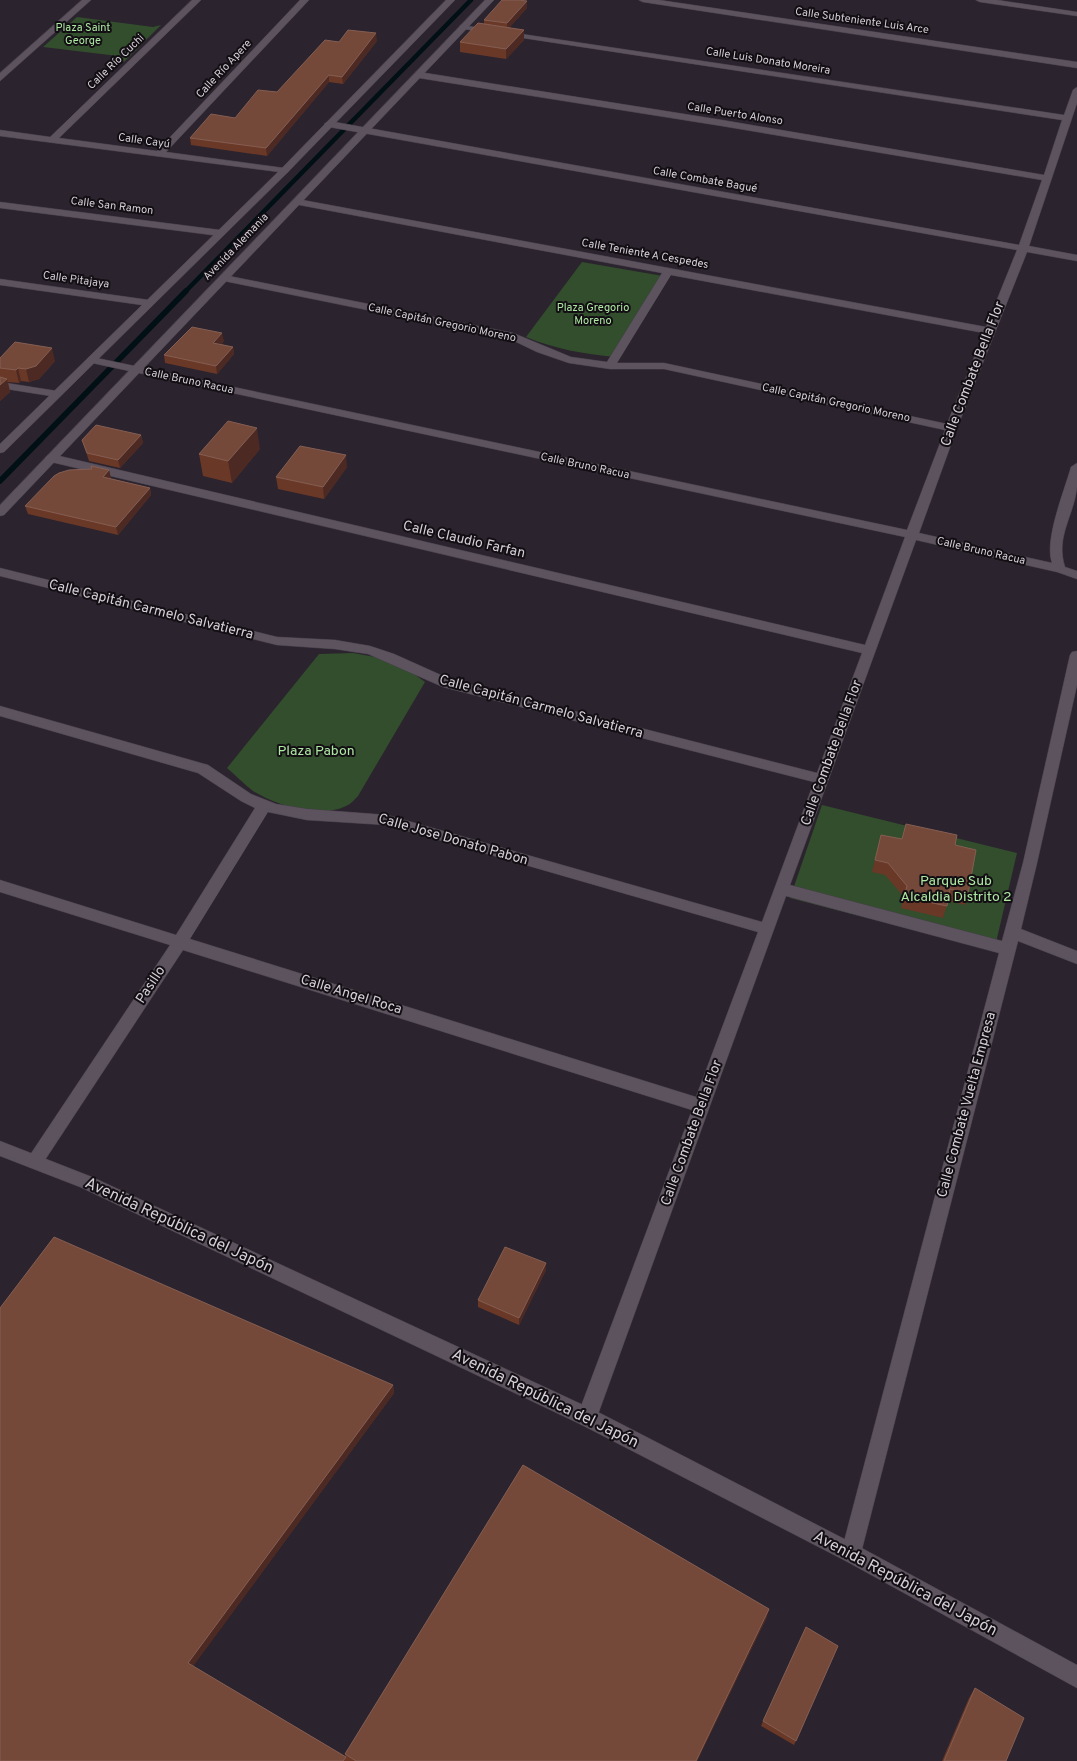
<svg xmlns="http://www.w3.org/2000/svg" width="1077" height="1761" viewBox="0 0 1077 1761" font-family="Overpass,sans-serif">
<rect width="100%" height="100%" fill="#2b232e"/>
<g fill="#324e2c">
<path d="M 77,17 L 153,27 L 161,25 L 124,62 L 118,56 L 43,47 Z"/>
<path d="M 582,262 L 663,276 L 615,357 C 584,354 555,349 526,337 Z"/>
<path d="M 353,653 L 375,657 L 403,666 L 425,682 L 358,796 C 354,800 351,804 346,806 C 320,819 277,806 253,791 C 244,784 235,775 227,768 L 319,654 Z"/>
<path d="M 822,805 L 1017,853 L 994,951 L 790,898 Z"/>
</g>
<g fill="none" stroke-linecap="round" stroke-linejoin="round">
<path stroke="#001015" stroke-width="4.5" d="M 185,292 L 471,0"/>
<path stroke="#001015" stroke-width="5.5" d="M 0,481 L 186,291"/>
<defs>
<g id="street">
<path d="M 82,0 L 91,0 L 0,81 L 0,73 Z"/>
<path d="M 192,0 L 201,0 L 59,138 L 157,151 L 300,0 L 309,0 L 166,152 L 284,168 L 289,171 L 287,173 L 0,136 L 0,130 L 50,137 Z"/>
<path d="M 639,0 L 659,0 L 1077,62 L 1077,68 L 643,2 Z"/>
<path d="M 976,0 L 997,0 L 1077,12 L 1077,16 L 980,2 Z"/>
<path d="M 461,25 L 1064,115 L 1073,90 L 1077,87 L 1077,103 L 1029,246 L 1077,255 L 1077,261 L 1027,252 L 957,428 L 919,533 L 1052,563 C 1044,540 1064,492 1071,467 L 1077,463 C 1077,471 1077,479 1077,487 C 1074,516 1055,537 1065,567 L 1077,571 L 1077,579 L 1057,572 L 916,540 L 790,885 L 1002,941 L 1023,863 L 1070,655 L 1072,652 L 1077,651 L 1077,685 L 1037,863 L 1021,929 L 1077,951 L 1077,964 L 1018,941 L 861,1553 L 858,1560 L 851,1563 L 844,1560 L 841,1553 L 999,953 L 786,896 L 597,1417 L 594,1424 L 587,1426 L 580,1424 L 577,1417 L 692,1110 L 183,950 L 41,1166 L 35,1168 L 29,1166 L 26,1161 L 170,945 L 0,892 L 0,880 L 176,935 L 255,808 L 241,801 L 198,773 L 0,716 L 0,706 L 208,765 L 251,794 L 276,804 L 307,809 L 387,815 L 762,922 L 814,782 L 443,687 L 368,654 L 335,649 L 277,645 L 0,576 L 0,568 L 277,637 L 335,640 L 370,646 L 394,654 L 452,680 L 817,773 L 862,653 L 51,462 L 47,460 L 45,458 L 47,456 L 51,454 L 865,645 L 905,537 L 92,363 L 87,360 L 88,358 L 92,357 L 907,530 L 945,430 L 664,369 L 610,369 L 569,363 L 537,352 L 510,339 L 224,281 L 219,278 L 224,275 L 513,333 L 571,357 L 607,362 L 662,273 L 294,204 L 294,200 L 297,199 L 986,327 L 1017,250 L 329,127 L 324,124 L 329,121 L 1019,245 L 1042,180 L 722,126 L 419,78 L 415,75 L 419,72 L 722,120 L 1044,175 L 1062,120 L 464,29 L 460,27 ZM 671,275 L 984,333 L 947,424 L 664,363 L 617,363 ZM 268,812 L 307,820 L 387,825 L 758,932 L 696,1097 L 190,939 Z"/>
<path d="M 0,202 L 220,230 L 225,233 L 220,236 L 0,208 Z"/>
<path d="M 0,279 L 149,300 L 154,303 L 149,306 L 0,285 Z"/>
<path d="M 0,382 L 57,391 L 63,394 L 57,397 L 0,388 Z"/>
</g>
<g id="secondary">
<path d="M 446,0 L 455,0 L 287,173 L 4,452 L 0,453 L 0,444 L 281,169 Z"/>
<path d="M 485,0 L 494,0 L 4,515 L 0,516 L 0,505 Z"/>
<path d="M 0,1141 L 92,1177 L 594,1410 L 858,1546 L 1077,1665 L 1077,1688 L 844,1560 L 580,1424 L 80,1187 L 0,1156 Z"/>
</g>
</defs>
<use href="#street" stroke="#463f48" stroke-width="1"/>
<use href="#secondary" stroke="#463f48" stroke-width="1"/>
<use href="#street" fill="#5c535f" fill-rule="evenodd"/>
<use href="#secondary" fill="#5c535f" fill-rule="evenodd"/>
</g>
<g fill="#6a3827">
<path d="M 527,8 L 509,28 L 524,30 L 524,40 L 506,59 L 460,52 L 460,42 L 484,24 L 484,20 Z"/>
<path d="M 377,41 L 343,84 L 329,82 L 267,156 L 191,145 L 190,138 L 235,118 L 277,92 L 339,42 Z"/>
<path d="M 224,341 L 221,344 L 233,347 L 234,354 L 217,374 L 165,363 L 164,355 Z"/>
<path d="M 0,358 L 55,361 L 39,379 L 29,382 L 21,381 L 19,383 L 8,382 L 10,392 L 0,401 Z"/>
<path d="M 141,435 L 143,443 L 120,468 L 89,461 L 82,440 Z"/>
<path d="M 260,449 L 232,483 L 203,476 L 199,454 Z"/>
<path d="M 347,467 L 324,499 L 278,489 L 276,477 Z"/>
<path d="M 109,470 L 111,479 L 150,488 L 151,495 L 118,535 L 28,514 L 25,506 Z"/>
<path d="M 881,835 L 902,839 L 955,845 L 968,894 L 965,905 L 948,901 L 943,918 L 901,908 L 904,897 L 885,875 L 872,872 Z"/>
<path d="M 546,1263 L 546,1270 L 519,1325 L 478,1307 L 478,1300 Z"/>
<path d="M 393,1385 L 394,1393 L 193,1666 L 346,1757 L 345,1754 L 769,1609 L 766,1619 L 697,1761 L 0,1761 Z"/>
<path d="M 838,1646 L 794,1745 L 761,1726 L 763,1721 Z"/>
<path d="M 975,1688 L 1006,1761 L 942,1761 L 969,1698 Z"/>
</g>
<g fill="#4c2922">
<path d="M 527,1 L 527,8 L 507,30 L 507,23 Z"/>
<path d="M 524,30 L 524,40 L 506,59 L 506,49 Z"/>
<path d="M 376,33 L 377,41 L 343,84 L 342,77 Z"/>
<path d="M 329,75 L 329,82 L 267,156 L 266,148 Z"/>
<path d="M 222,333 L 224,341 L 215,350 L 213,343 Z"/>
<path d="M 233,347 L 234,354 L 217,374 L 216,366 Z"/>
<path d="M 52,348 L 55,361 L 39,379 L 29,382 L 26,369 Z"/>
<path d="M 18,368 L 21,381 L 19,383 L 16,370 Z"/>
<path d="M 7,379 L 10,392 L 0,401 L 0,385 Z"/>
<path d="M 257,428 L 260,449 L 232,483 L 228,461 Z"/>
<path d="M 141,435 L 143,443 L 120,468 L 118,460 Z"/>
<path d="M 346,455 L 347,467 L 324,499 L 323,487 Z"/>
<path d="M 109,470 L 111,478 L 105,485 L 103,477 Z"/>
<path d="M 150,488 L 151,495 L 118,535 L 116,527 Z"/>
<path d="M 546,1263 L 546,1270 L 519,1325 L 519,1318 Z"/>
<path d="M 393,1385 L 394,1393 L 191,1669 L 188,1663 Z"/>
<path d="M 769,1609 L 766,1619 L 697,1761 L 696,1761 Z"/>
</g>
<g fill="#75493a" stroke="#845e52">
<path d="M 502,0 L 519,0 L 527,1 L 507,23 L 484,20 Z"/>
<path d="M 478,23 L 524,30 L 506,49 L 460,42 Z"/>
<path d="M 348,30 L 376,33 L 342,77 L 329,75 L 266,148 L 190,138 L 211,114 L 235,118 L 258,90 L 277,92 L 325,40 L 339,42 Z"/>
<path d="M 192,327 L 222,333 L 213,343 L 233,347 L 216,366 L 164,355 Z"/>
<path d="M 15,342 L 52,348 L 36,366 L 26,369 L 18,368 L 16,370 L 0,368 L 0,358 Z"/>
<path d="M 0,377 L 7,379 L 0,385 Z"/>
<path d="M 228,421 L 257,428 L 228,461 L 199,454 Z"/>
<path d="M 96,425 L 141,435 L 118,460 L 87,453 L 82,440 Z"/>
<path d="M 300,446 L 346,455 L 323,487 L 276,477 Z"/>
<path d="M 91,466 L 109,470 L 103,477 L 150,488 L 116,527 L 25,506 L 54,476 L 59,473 L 69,470 L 92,469 Z"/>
<path d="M 906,824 L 957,835 L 955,845 L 976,850 L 968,894 L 950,889 L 947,906 L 904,897 L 907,886 L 888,863 L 875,860 L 881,835 L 902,839 Z"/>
<path d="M 54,1237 L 393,1385 L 188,1663 L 346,1757 L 343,1761 L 0,1761 L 0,1308 Z"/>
<path d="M 505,1247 L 546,1263 L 519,1318 L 478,1300 Z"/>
<path d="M 523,1465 L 769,1609 L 696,1761 L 356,1761 L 345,1754 Z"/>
<path d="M 806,1627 L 838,1646 L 796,1741 L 763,1721 Z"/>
<path d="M 975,1688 L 1024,1718 L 1006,1761 L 944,1761 Z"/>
</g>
<g text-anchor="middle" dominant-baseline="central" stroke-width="4" stroke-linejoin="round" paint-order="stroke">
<g font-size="11" fill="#d4cfd6" stroke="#120e13">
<text transform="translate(862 21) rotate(8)">Calle Subteniente Luis Arce</text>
<text transform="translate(768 61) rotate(9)">Calle Luis Donato Moreira</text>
<text transform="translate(116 62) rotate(-44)">Calle Río Cuchi</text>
<text transform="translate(224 69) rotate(-47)">Calle Río Apere</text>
<text transform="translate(735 114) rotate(9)">Calle Puerto Alonso</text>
<text transform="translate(144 141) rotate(8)">Calle Cayú</text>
<text transform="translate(705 180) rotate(10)">Calle Combate Bagué</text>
<text transform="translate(112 206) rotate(7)">Calle San Ramon</text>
<text transform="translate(236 247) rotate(-46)">Avenida Alemania</text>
<text transform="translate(645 254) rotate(10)">Calle Teniente A Cespedes</text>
<text transform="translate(76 280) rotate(8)">Calle Pitajaya</text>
<text transform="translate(442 323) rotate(12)">Calle Capitán Gregorio Moreno</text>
<text transform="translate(189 381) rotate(12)">Calle Bruno Racua</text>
<text transform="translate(836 403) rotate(12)">Calle Capitán Gregorio Moreno</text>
<text transform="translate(585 466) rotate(12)">Calle Bruno Racua</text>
<text transform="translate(981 551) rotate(13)">Calle Bruno Racua</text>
</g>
<g font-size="11" fill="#aee9a2" stroke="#120e13">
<text x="83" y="28">Plaza Saint<tspan x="83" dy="13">George</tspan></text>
<text x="593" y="308">Plaza Gregorio<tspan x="593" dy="13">Moreno</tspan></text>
</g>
<g font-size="14" fill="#d4cfd6" stroke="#120e13">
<text transform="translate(973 374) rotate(-69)">Calle Combate Bella Flor</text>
<text transform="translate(464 540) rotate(13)">Calle Claudio Farfan</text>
<text transform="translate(151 610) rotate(14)">Calle Capitán Carmelo Salvatierra</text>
<text transform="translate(541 707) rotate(15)">Calle Capitán Carmelo Salvatierra</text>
<text transform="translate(832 753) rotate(-70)">Calle Combate Bella Flor</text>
<text transform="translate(453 840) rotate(16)">Calle Jose Donato Pabon</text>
<text transform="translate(151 985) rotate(-57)">Pasillo</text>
<text transform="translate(351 995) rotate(17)">Calle Angel Roca</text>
<text transform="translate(967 1105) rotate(-75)">Calle Combate Vuelta Empresa</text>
<text transform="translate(692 1133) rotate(-70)">Calle Combate Bella Flor</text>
</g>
<g font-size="14" fill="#aee9a2" stroke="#120e13">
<text x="316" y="751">Plaza Pabon</text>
<text x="956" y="881">Parque Sub<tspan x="956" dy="16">Alcaldia Distrito 2</tspan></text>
</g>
<g font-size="16" fill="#d4cfd6" stroke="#120e13">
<text transform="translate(179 1226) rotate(25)">Avenida República del Japón</text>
<text transform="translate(545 1399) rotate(26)">Avenida República del Japón</text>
<text transform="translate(905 1584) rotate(28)">Avenida República del Japón</text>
</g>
</g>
</svg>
